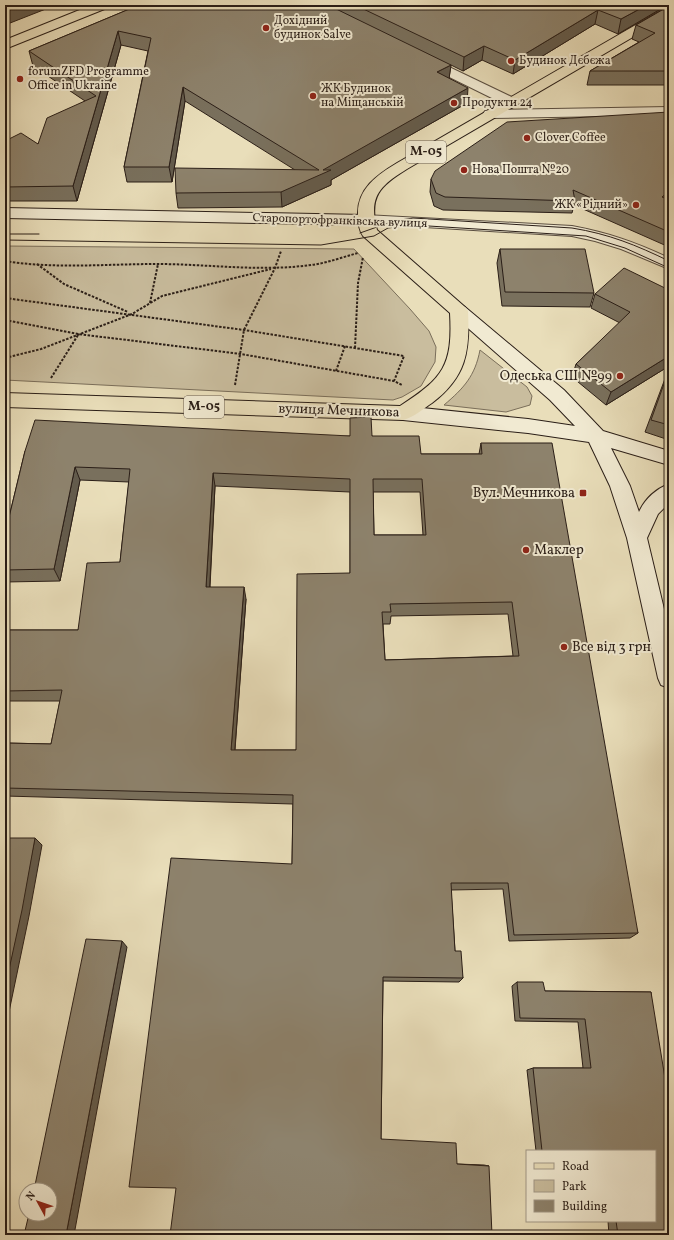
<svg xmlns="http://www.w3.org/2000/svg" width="674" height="1240" viewBox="0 0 674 1240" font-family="Vollkorn,serif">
<rect width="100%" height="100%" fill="#e9deba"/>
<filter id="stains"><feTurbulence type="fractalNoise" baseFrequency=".005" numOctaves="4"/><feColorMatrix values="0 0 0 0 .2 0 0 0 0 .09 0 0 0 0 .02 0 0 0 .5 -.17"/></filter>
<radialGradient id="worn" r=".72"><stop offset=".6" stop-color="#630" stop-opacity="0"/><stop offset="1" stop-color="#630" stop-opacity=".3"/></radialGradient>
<g fill="#c9bd9e" stroke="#7a6e5a">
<path d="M 5,246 L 354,249 L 410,309 L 429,331 L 436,347 L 435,362 L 421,386 L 402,397 L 393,400 L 5,380 Z"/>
<path d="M 480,350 L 527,387 L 532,396 L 530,405 L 506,412 L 444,405 C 464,388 475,376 480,350 Z"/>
</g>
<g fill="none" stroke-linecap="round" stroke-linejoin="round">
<defs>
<g id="minor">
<path d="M 424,55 L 516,99 L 518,102 L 516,105 L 511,106 L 506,105 L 419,62 L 417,59 L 419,56 Z"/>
<path d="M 669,107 L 669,115 L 490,118 L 485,117 L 483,114 L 485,111 L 490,110 Z"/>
</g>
<path id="tertiary" d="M 365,215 L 572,226 C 609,233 635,242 669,258 L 669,269 L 621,249 L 595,241 L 572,236 L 359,223 L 357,220 L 359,217 Z"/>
<g id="secondary">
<path d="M 5,208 L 365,215 L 371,217 L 373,220 L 371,223 L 365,225 L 5,218 Z"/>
<path d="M 459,305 L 465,307 L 564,390 L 603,431 L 669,451 L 669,465 L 611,448 L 630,486 L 639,512 C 645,499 656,489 669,484 L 669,503 L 658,514 L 647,538 L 669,630 L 669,688 L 661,685 L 658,678 L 627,538 L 610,486 L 589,442 L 528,433 L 403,420 L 396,418 L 394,413 L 396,408 L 403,406 L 528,419 L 575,426 L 550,400 L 453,315 L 450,311 L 453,307 Z"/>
</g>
<g id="primary">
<path d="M 92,5 L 109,5 L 107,8 L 5,49 L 5,40 Z"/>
<path d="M 669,7 L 669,16 L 407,169 C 380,186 368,196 377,230 L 465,307 L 468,311 C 470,352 466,377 432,403 C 423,409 414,417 403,420 L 5,407 L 5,393 L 400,406 C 443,378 453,366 450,313 L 363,236 C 359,230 358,222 358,215 C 357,189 377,175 397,163 L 665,8 Z"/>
</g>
</defs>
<use href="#minor" stroke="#5a4e40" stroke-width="2"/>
<use href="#tertiary" stroke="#5a4e40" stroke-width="2"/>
<use href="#secondary" stroke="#2a1e17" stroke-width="2"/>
<use href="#primary" stroke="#2a1e17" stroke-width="2"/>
<g stroke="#2a1e17" stroke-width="2" stroke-dasharray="2.5 1.5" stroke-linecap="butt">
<path d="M 5,261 C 52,269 109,264 156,264 C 208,264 260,272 311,265 C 327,263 343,257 358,253"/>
<path d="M 37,264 L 64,284 L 128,312"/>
<path d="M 5,298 L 244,330 L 404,356 L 394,381"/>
<path d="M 150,303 L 158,264"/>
<path d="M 5,320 L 78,334 L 241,354 L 394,381 L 402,385"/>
<path d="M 355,348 L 358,283 L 363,257"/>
<path d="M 5,358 L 41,349 L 132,314 L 162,296 L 271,269"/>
<path d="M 336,371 L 345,346"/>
<path d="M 51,378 L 78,335"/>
<path d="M 235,385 L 244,330 L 275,268 L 281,251"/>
</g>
<use href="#minor" fill="#f1ead2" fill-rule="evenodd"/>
<use href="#tertiary" fill="#f1ead2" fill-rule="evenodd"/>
<use href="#secondary" fill="#f1ead2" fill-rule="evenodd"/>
<use href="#primary" fill="#e9deba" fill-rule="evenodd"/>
<g stroke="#2a1e17" stroke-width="1">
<path d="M 360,233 L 394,221 L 413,218 L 572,228 C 609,234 636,245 669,261"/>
<path d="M 5,234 L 39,234"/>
<path d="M 5,240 L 321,245 L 374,236 L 388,228 L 413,225 L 586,236 L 625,248 L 669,268"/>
</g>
</g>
<g fill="#79705d" stroke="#2a1e17" fill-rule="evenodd">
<path d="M 139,5 L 669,5 L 664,7 L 618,34 L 595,24 L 513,74 L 482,60 L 463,71 L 451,65 L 449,78 L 467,103 L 331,180 L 331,185 L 282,207 L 178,208 L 176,193 L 295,170 L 185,101 L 172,182 L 127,182 L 124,167 L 148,51 L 121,45 L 77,201 L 5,201 L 5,141 L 38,144 L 85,101 L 33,66 L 29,51 Z"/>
<path d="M 669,6 L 669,85 L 587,85 L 590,71 L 639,42 L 632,39 L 636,25 Z"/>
<path d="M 669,112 L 669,247 L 574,205 L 572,213 L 443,210 L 434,206 L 430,192 L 431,179 Z"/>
<path d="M 500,249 L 594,293 L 590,307 L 502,306 L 497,263 Z"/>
<path d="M 669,290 L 669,366 L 606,405 L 572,377 L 576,364 L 620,323 L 591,308 L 595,294 Z"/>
<path d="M 669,368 L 669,440 L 645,432 Z"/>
<path d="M 350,436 L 372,436 L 421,454 L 479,454 L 481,443 L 638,933 L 630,938 L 509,941 L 503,889 L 451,890 L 455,951 L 463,978 L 459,982 L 383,981 L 381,1139 L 457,1164 L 484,1165 L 489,1166 L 170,1235 L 292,864 L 293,804 L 5,796 L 5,743 L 51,744 L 60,701 L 5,701 L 5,630 L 78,630 L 120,562 L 129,482 L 80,480 L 60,581 L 5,582 L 5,534 L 25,451 ZM 215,486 L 350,492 L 350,573 L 296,750 L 235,750 L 246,599 L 210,587 ZM 373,492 L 420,492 L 423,535 L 374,535 ZM 508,614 L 513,656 L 385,660 L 383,624 L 390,624 L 391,616 Z"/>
<path d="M 517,982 L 545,991 L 651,992 L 669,1235 L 609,1235 L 608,1221 L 655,1221 L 655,1151 L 536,1151 L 527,1070 L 533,1068 L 583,1068 L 578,1022 L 515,1021 L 512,986 Z"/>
</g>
<g fill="#635b4c" stroke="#2a1e17">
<path d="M 22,5 L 56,5 L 5,25 L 5,12 Z"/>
<path d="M 647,5 L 669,5 L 669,6 L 664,7 L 618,34 L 621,19 Z"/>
<path d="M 598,10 L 595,24 L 513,74 L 515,60 Z"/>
<path d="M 118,31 L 121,45 L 77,201 L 73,186 Z"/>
<path d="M 484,46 L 482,60 L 463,71 L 464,57 Z"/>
<path d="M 451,65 L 449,79 L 437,72 Z"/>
<path d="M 183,87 L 185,101 L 172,182 L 169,167 Z"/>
<path d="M 468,88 L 467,103 L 331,180 L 331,185 L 282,207 L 281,192 Z"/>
<path d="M 669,191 L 669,201 L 662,197 Z"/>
<path d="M 669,356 L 669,366 L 606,405 L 611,392 Z"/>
<path d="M 75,467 L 80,480 L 60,581 L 54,569 Z"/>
<path d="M 213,473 L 215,486 L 209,599 L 206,587 Z"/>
<path d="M 244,587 L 246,599 L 234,760 L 231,750 Z"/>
<path d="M 35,838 L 42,845 L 29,916 L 5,1031 L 5,988 Z"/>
<path d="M 122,941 L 127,947 L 74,1235 L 66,1235 Z"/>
</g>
<g fill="#8d826c" stroke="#2a1e17" fill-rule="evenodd">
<path d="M 5,5 L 22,5 L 5,12 Z"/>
<path d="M 139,5 L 328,5 L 451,65 L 437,72 L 468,88 L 323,170 L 331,170 L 281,192 L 176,193 L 175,168 L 319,170 L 183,87 L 169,167 L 124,167 L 151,38 L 118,31 L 73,186 L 5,187 L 5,141 L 21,133 L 38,144 L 47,118 L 96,96 L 29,51 Z"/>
<path d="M 355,5 L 647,5 L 621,19 L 598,10 L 515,60 L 484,46 L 464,57 Z"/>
<path d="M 669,6 L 669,71 L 590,71 L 655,33 L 636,25 Z"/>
<path d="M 669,112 L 669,191 L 662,197 L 669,200 L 669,232 L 573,190 L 575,201 L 445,197 L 436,193 L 431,179 L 435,171 L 507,122 Z"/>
<path d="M 500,249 L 585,249 L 594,293 L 505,292 Z"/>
<path d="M 624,268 L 669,290 L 669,356 L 611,392 L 576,364 L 630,312 L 595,294 Z"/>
<path d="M 669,370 L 669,425 L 651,420 Z"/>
<path d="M 371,417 L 372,436 L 419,436 L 421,454 L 482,454 L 481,443 L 552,443 L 638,933 L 514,935 L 508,883 L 451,883 L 455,951 L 461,951 L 463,978 L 383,977 L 381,1139 L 456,1143 L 457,1164 L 489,1166 L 492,1235 L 170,1235 L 176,1188 L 129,1187 L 171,858 L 292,864 L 293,795 L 5,788 L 5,743 L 51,744 L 62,690 L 5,691 L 5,630 L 78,630 L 87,563 L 120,562 L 130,469 L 75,467 L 54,569 L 5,570 L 5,534 L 25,451 L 35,420 L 350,436 L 350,418 ZM 213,473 L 350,479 L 350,573 L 297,574 L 296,750 L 231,750 L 244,587 L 206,587 ZM 373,479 L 422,479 L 426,535 L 374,535 ZM 512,602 L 519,656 L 385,660 L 382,612 L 391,612 L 390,604 Z"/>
<path d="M 5,838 L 35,838 L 22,910 L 5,988 Z"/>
<path d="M 86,939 L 122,941 L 66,1235 L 24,1235 L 29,1214 L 50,1214 L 50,1190 L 34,1190 Z"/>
<path d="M 517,982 L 543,982 L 545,991 L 651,992 L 669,1103 L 669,1235 L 618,1235 L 616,1221 L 655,1221 L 655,1151 L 542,1151 L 533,1068 L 591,1068 L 585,1019 L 520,1018 Z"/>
</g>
<g fill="#8f2418" stroke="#f1ead2" stroke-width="1.5">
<circle cx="266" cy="28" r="4"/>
<circle cx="511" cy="61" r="4"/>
<circle cx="20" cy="79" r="4"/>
<circle cx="313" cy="96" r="4"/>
<circle cx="454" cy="103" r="4"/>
<circle cx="527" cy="138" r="4"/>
<circle cx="464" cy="170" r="4"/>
<circle cx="636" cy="205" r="4"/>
<circle cx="620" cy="376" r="4"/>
<rect x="579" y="489" width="8" height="8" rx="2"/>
<circle cx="526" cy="550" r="4"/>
<circle cx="564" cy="647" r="4"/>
</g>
<g text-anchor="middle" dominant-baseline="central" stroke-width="4" stroke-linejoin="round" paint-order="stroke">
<g font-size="12" fill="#2a1e17" stroke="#f1ead2" text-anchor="start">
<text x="274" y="21">Дохідний<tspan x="274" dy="14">будинок Salve</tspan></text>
<text x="519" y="61">Будинок Дєбєжа</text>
<text x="28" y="72">forumZFD Programme<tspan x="28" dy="14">Office in Ukraine</tspan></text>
<text x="321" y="89">ЖК Будинок<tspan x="321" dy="14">на Міщанській</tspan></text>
<text x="462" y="103">Продукти 24</text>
<text x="535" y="138">Clover Coffee</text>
<text x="472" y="170">Нова Пошта №20</text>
<text x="628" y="205" text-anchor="end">ЖК «Рідний»</text>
</g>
<g font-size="12" fill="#2a1e17" stroke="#f1ead2">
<text transform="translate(340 221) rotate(2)">Старопортофранківська вулиця</text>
</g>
<g fill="#f1ead2" stroke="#665b4f" stroke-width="1">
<rect x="406" y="141" width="40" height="22" rx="3"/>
<rect x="184" y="396" width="40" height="22" rx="3"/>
</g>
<g font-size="13" font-weight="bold" fill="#2a1e17">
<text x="426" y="152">М-05</text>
<text x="204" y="407">М-05</text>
</g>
<g font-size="14" fill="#2a1e17" stroke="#f1ead2" text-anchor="end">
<text x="612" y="376">Одеська СШ №99</text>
<text x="575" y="493">Вул. Мечникова</text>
<text x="534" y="550" text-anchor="start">Маклер</text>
<text x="572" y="647" text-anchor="start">Все від 3 грн</text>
</g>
<g font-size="14" fill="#2a1e17" stroke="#f1ead2">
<text transform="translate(339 411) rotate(2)">вулиця Мечникова</text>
</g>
</g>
<rect width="674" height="1240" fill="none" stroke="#e9deba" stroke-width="20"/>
<rect x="6" y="6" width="662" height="1228" fill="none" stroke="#2a1e17" stroke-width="2"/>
<rect x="10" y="10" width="654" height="1220" fill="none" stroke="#2a1e17"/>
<rect x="526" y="1150" width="130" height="72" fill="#f1ead2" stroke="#a19887"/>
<rect x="534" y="1163" width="20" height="6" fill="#e9deba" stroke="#a19887"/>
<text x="562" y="1170" font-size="12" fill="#2a1e17">Road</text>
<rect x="534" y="1180" width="20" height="12" fill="#c9bd9e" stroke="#a19887"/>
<text x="562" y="1190" font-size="12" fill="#2a1e17">Park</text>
<rect x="534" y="1200" width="20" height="12" fill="#8d826c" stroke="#a19887"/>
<text x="562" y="1210" font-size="12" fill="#2a1e17">Building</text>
<g transform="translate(38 1202) rotate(310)"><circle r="19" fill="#f1ead2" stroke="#a19887"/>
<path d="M0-3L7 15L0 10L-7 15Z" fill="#8f2418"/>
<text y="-6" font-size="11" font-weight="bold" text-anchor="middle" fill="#2a1e17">N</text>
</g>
<rect width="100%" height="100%" filter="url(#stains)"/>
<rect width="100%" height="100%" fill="url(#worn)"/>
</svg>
